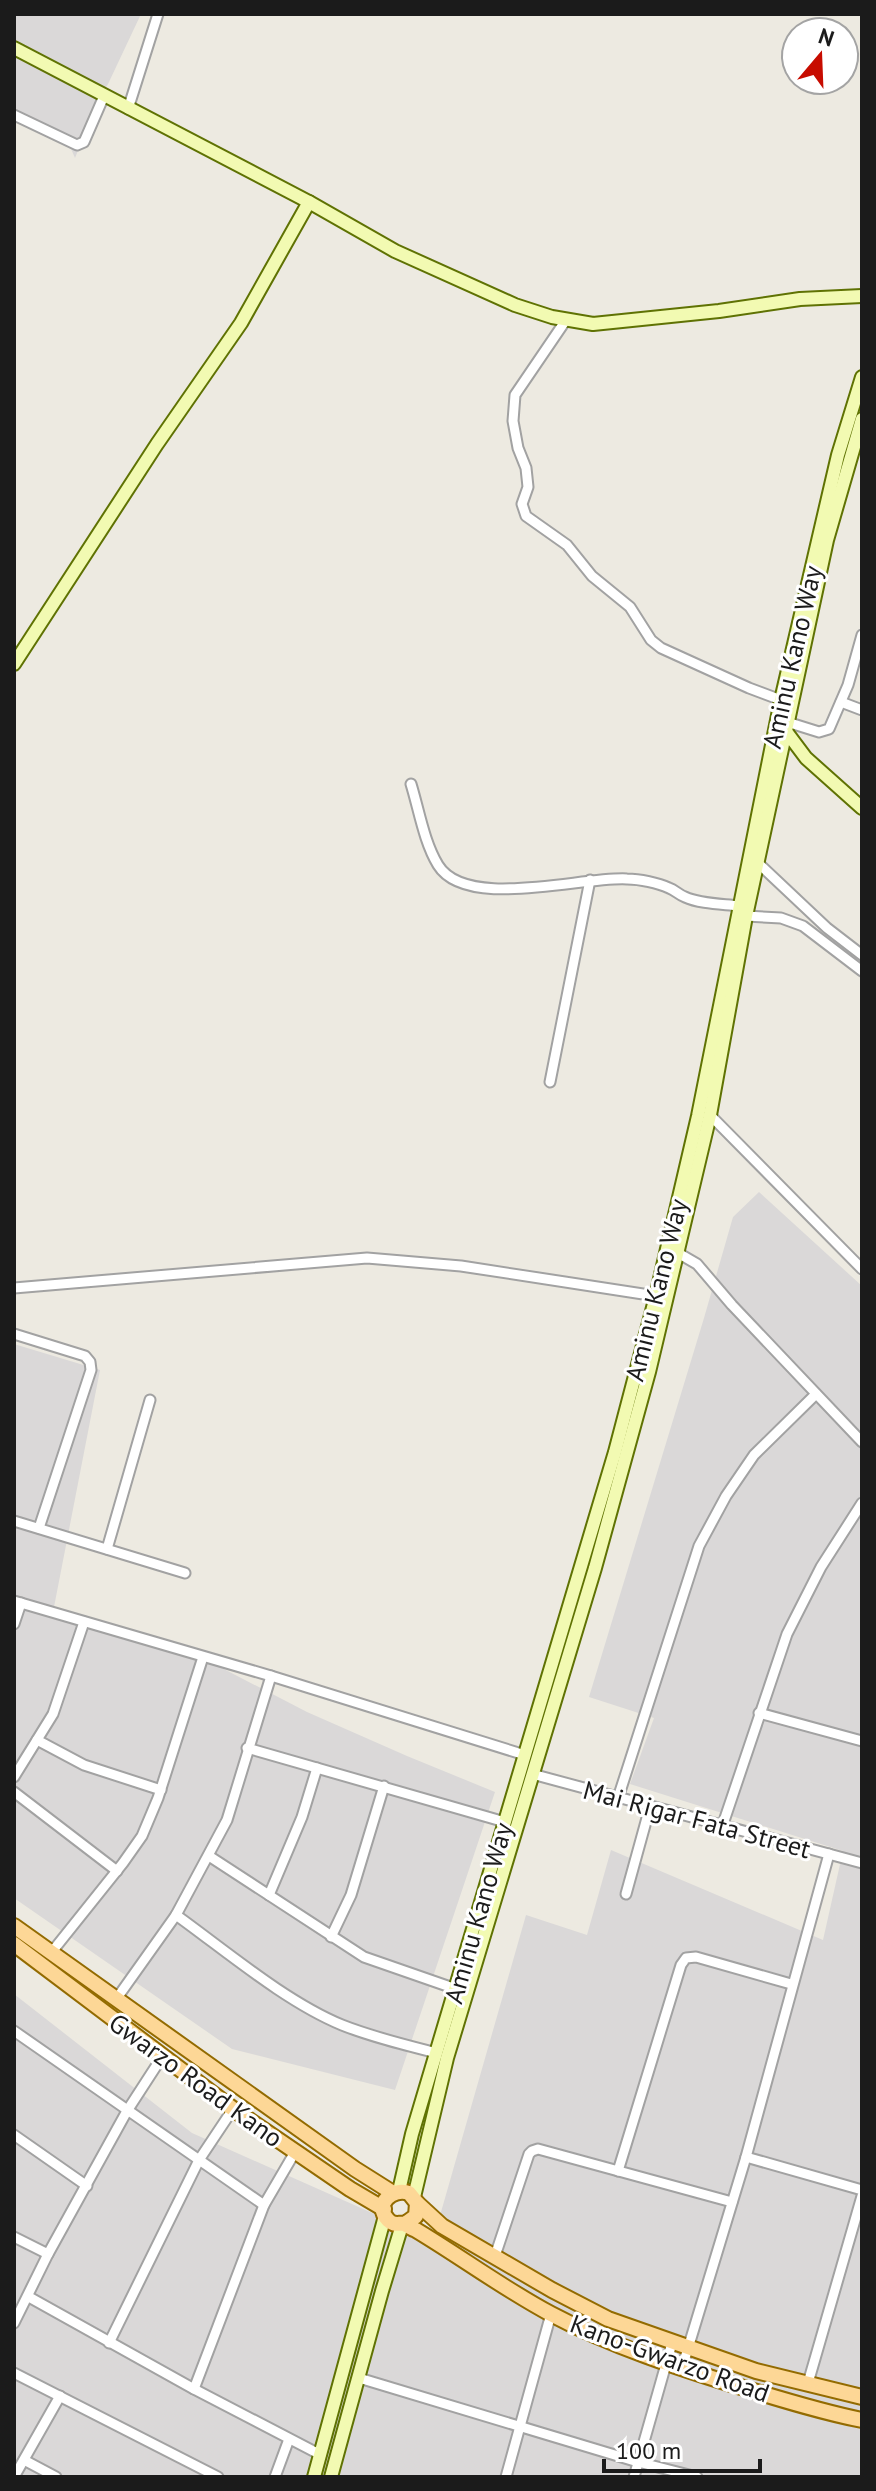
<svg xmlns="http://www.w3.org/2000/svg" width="876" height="2491" viewBox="0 0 876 2491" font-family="'PT Sans',sans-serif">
<rect width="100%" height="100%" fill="#edeae1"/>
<g fill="#dad8d8">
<path d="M 14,14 L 141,14 L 108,84 L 99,98 L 75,158 L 69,144 L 14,116 Z"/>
<path d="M 759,1192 L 862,1286 L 862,2477 L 14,2477 L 14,1994 L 192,2133 L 433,2240 L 526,1915 L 587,1935 L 611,1850 L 823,1940 L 843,1851 L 630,1784 L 654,1718 L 589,1697 L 704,1318 L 733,1217 Z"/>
<path d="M 14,1344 L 100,1370 L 54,1607 L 169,1644 L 218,1666 L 307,1712 L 407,1756 L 495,1792 L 395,2090 L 232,2049 L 14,1898 Z"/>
</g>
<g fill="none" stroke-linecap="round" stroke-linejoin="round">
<defs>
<g id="street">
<path d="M 128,109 L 158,14"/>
<path d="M 14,115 L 77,145 L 84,142 L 104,96"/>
<path d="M 566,320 L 515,395 L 513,421 L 518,448 L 526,468 L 528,487 L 522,504 L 526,516 L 567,545 L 592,576 L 630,607 L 651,640 L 661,648 L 749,688 L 781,700"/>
<path d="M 841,702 L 862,710"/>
<path d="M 787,722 L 819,732 L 829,729 L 848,685 L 862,635"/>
<path d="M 411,784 C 419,810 424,842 438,865 C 466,911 583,876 627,879 C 640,879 658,883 669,888 C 675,890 679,895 685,897 C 700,904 723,904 739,906"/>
<path d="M 758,863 L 827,928 L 862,955"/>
<path d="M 746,916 L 781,918 L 803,926 L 862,971"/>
<path d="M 550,1082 L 590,880"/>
<path d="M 710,1115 L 862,1269"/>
<path d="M 678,1253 L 697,1264 L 732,1305 L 862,1442"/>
<path d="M 14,1288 L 367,1258 L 461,1266 L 656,1296"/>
<path d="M 14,1334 L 85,1356 L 90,1362 L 91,1370 L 39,1528"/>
<path d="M 14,1521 L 185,1573"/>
<path d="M 107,1549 L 150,1400"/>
<path d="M 14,1601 L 271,1676 L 525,1755"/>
<path d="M 14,1624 L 21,1603"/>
<path d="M 759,1713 L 862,1741"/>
<path d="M 37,1740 L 84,1765 L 161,1790"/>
<path d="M 247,1748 L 505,1822"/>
<path d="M 532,1774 L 862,1863"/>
<path d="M 14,1777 L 53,1714 L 84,1622"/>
<path d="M 14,1792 L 117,1871"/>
<path d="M 618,1798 L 699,1546 L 726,1496 L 754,1455 L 816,1394"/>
<path d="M 722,1827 L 787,1634 L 821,1567 L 862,1503"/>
<path d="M 209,1856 L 364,1957 L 456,1989"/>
<path d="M 626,1894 L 650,1807"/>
<path d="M 269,1895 L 302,1817 L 317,1768"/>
<path d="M 176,1915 C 226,1951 286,2002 342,2025 C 372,2037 405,2045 437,2053"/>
<path d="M 331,1937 L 351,1895 L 384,1786"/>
<path d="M 51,1953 L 123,1863 L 142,1836 L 158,1798 L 203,1657"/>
<path d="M 117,1998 L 176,1915 L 227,1820 L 271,1676"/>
<path d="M 14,2031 L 264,2205"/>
<path d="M 14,2135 L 87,2186"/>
<path d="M 746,2157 L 862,2190"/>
<path d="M 618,2171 L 681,1965 L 686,1958 L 696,1957 L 791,1984"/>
<path d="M 14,2237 L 48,2254"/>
<path d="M 495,2256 L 529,2154 L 532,2151 L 538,2149 L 732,2202"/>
<path d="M 29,2297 L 194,2389 L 321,2455"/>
<path d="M 14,2323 L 48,2254 L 127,2111 L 162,2057"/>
<path d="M 109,2343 L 199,2160 L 233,2109"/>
<path d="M 682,2368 L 746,2157 L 829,1854"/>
<path d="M 14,2373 L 218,2477"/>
<path d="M 359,2378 L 638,2462 L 697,2477"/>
<path d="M 808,2383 L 862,2196"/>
<path d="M 194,2389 L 264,2205 L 295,2152"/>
<path d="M 24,2460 L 56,2477"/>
<path d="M 14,2477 L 60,2396"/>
<path d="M 275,2477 L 289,2439"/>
<path d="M 506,2477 L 551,2314"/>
<path d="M 634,2477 L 672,2343"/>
</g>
<g id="secondary">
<path d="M 14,48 L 309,202 L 395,251 L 515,305 L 552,317 L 593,324 L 719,311 L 800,299 L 862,296"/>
<path d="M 14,664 L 157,444 L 241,323 L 309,202"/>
<path d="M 785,730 L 806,758 L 862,808"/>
<path d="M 399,2191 L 412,2134 L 615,1452 L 656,1296 L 698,1116 L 781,700 L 838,455 L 862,377"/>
<path d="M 414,2197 L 447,2058 L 595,1568 L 649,1372 L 710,1115 L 746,916 L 827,540 L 862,419"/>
<path d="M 314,2477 L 385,2216"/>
<path d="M 331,2477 L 382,2291 L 402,2225"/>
</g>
<g id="primary">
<path d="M 14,1926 L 355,2169 L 393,2193"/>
<path d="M 14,1944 L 233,2109 L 350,2189 L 384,2209"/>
<path d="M 417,2203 L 442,2226 L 552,2290 L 608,2319 L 756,2371 L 862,2397"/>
<path d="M 405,2224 L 416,2216 L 417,2203 L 409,2193 C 393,2187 373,2204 388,2220 C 394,2226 398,2223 405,2224 C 406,2225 415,2230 416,2230 C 461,2257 504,2289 551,2314 C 611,2346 679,2368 744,2388 C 783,2400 822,2412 862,2420"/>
</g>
</defs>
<use href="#street" stroke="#a2a2a2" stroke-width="13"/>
<use href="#secondary" stroke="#5f7203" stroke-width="16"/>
<use href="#primary" stroke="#936b00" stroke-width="18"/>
<use href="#street" stroke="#fff" stroke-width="9"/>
<use href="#secondary" stroke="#f2fab2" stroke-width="12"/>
<use href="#primary" stroke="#fdd796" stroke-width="14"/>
</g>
<g text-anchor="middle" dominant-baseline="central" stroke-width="6" stroke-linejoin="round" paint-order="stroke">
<g font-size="26" fill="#1b1b1b" stroke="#fff">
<text transform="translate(792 657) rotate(-77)">Aminu Kano Way</text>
<text transform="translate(656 1290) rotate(-76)">Aminu Kano Way</text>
<text transform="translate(697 1819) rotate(15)">Mai Rigar Fata Street</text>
<text transform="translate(478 1913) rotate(-74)">Aminu Kano Way</text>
<text transform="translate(196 2080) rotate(36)">Gwarzo Road Kano</text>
<text transform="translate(670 2358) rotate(20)">Kano-Gwarzo Road</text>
</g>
</g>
<rect width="876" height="2491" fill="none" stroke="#1b1b1b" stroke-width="32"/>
<g transform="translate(820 56) rotate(19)"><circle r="38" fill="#ffffff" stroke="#a4a4a4" stroke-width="2"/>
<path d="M0-6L14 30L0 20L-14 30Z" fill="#c70c00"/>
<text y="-12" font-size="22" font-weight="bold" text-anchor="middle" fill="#1b1b1b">N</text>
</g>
<path d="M604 2459v12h156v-12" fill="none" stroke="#1b1b1b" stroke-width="4"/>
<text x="616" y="2459" font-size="24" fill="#1b1b1b" stroke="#ffffff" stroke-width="6" paint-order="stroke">100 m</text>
</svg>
